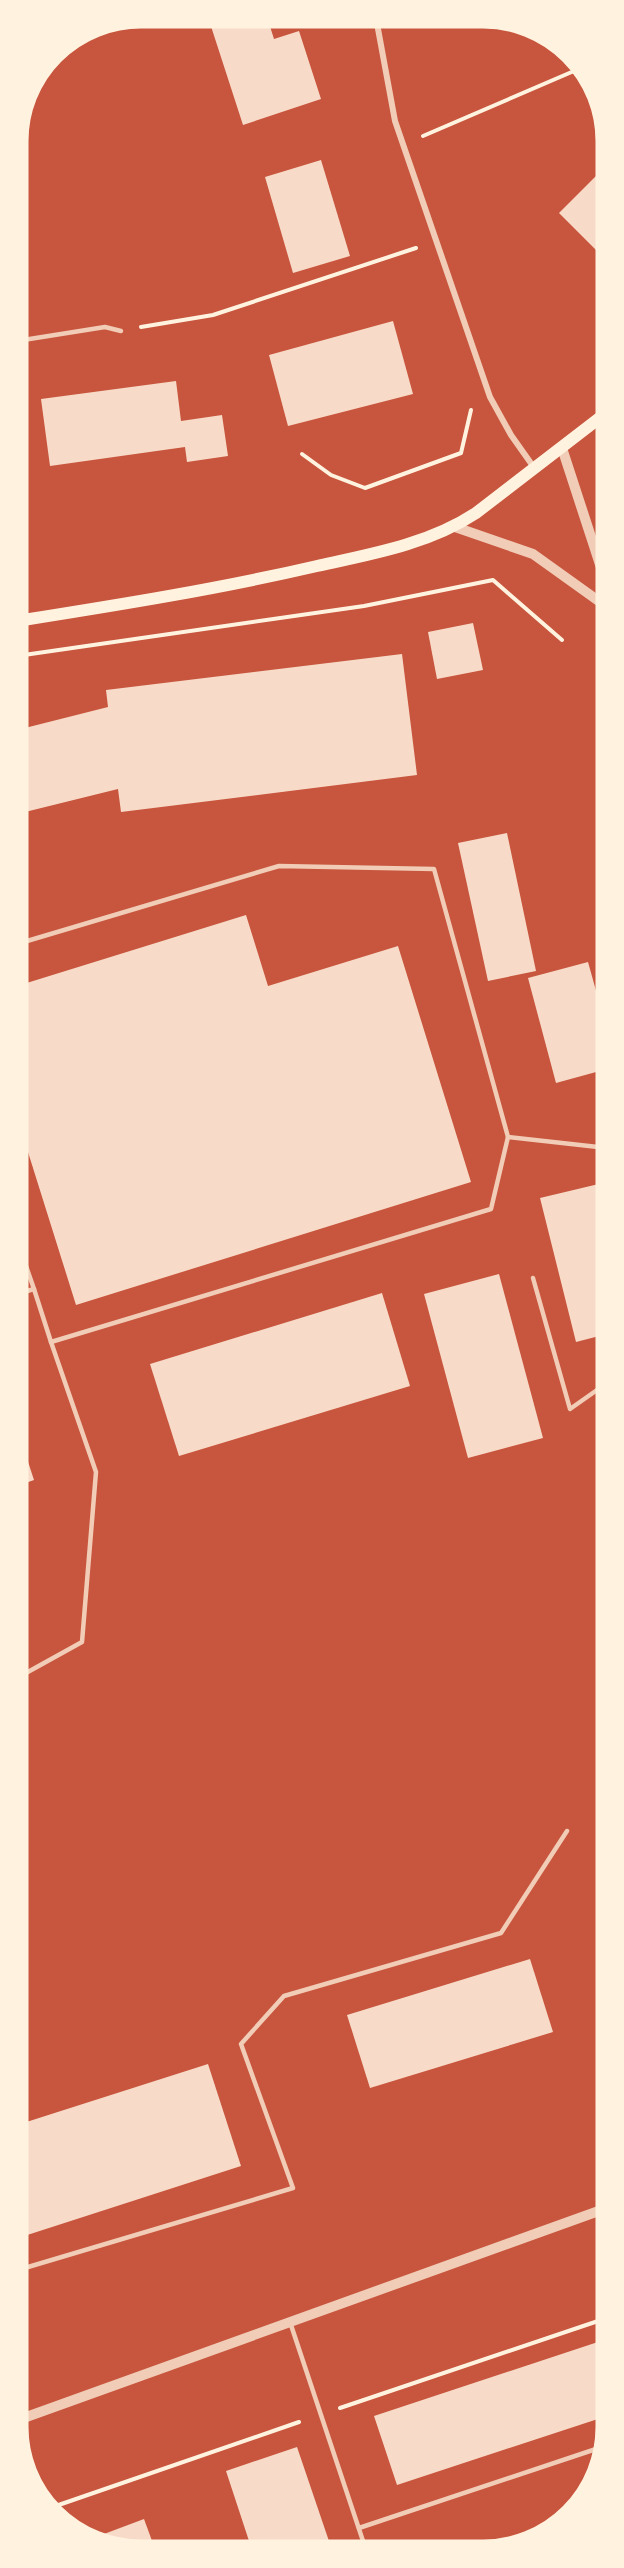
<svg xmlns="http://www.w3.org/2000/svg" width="624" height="2568" viewBox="0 0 624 2568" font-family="'Golos Text',sans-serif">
<rect width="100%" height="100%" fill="#c8553d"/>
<g fill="#f7dbc8">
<path d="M 208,17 L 267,17 L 274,39 L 299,31 L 321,99 L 243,125 Z"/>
<path d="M 321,160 L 350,256 L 293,273 L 265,177 Z"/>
<path d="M 606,166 L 606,249 L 601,255 L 559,213 Z"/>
<path d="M 393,321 L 413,394 L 288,426 L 269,355 Z"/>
<path d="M 176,381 L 181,421 L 222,415 L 228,456 L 187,462 L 185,447 L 50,466 L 41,399 Z"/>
<path d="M 473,623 L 483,670 L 437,679 L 428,632 Z"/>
<path d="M 402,654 L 417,775 L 121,812 L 118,789 L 17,814 L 17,730 L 108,707 L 106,690 Z"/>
<path d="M 507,833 L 536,971 L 488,981 L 458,843 Z"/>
<path d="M 246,915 L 268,986 L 398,946 L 471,1182 L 76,1305 L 17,1117 L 17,986 Z"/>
<path d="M 588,962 L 607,1030 L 607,1069 L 556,1083 L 528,978 Z"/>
<path d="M 607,1182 L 607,1334 L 576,1342 L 540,1198 Z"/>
<path d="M 499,1274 L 543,1438 L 468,1458 L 424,1294 Z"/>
<path d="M 382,1293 L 410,1386 L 179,1456 L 150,1364 Z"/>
<path d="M 17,1428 L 34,1480 L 17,1486 Z"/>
<path d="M 530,1959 L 553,2032 L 370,2088 L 347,2015 Z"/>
<path d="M 208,2064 L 241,2166 L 18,2238 L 17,2125 Z"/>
<path d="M 607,2339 L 607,2416 L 397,2485 L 374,2416 Z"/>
<path d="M 297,2447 L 332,2550 L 252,2550 L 226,2471 Z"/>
<path d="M 144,2519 L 155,2549 L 116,2549 L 96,2537 Z"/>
</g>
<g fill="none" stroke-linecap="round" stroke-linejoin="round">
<g stroke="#fff3e0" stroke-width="4">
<path d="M 423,136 L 581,68"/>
<path d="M 141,327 L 213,315 L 416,248"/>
<path d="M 302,454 L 331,475 L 365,488 L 461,453 L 471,410"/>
<path d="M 17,656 L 364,606 L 493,580 L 562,640"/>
<path d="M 340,2408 L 607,2318"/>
<path d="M 47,2509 L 299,2422"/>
</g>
<g stroke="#f1ccb7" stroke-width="4.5">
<path d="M 17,341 L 105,327 L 121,331"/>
<path d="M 17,944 L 279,866 L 434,869 L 508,1137 L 491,1209 L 51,1342 L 34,1289"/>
<path d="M 508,1137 L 607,1148"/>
<path d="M 17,1240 L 34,1289 L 17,1294"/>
<path d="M 533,1278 L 570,1409 L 607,1383"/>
<path d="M 17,1678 L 82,1642 L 96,1472 L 51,1342"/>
<path d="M 18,2270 L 293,2188 L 241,2044 L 284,1996 L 501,1933 L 567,1831"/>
<path d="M 290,2322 L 366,2550"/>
<path d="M 359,2528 L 602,2447"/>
</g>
<path stroke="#f1ccb7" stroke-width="6" d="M 376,18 L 395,121 L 490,397 L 511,435 L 535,469"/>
<g stroke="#f1ccb7" stroke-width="10">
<path d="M 562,448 L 607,586"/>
<path d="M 455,527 L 533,554 L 607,607"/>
<path d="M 18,2420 L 607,2208"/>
</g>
<path stroke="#fff3e0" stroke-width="12" d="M 17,621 C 118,605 218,589 317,566 C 372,554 429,544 476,513 L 606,413"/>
</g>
<path d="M0 0H624V2568H0ZM141 27H483A114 114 0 0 1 597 141V2427A114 114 0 0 1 483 2541H141A114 114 0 0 1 27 2427V141A114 114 0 0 1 141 27Z" fill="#fff3e0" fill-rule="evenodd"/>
<path fill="none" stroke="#fff3e0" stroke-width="3" d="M141 27H483A114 114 0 0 1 597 141V2427A114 114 0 0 1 483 2541H141A114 114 0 0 1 27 2427V141A114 114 0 0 1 141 27Z"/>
</svg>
